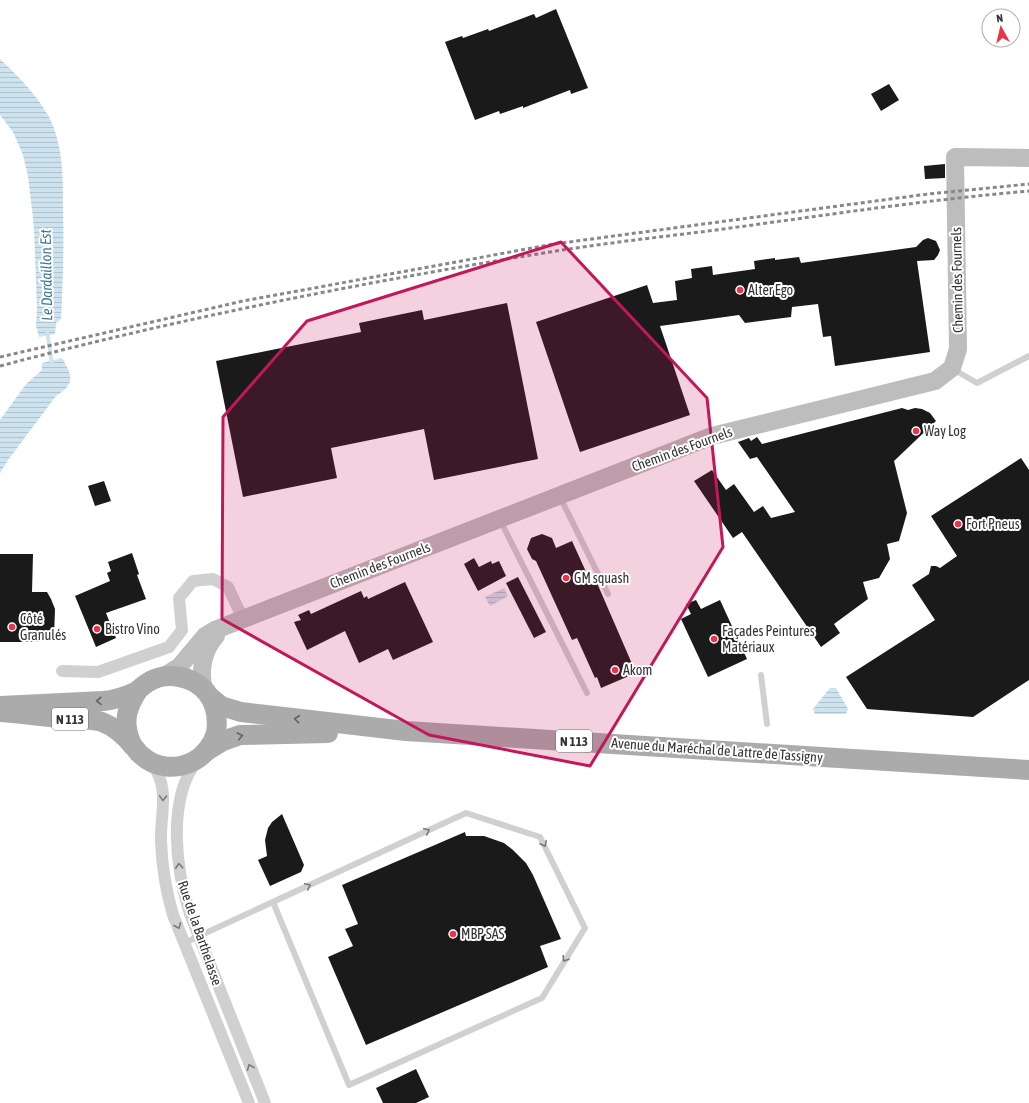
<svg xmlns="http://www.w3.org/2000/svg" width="1029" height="1103" viewBox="0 0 1029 1103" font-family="'Asap Condensed',sans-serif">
<defs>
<pattern id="water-rules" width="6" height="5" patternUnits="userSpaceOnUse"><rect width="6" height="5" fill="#cde3ef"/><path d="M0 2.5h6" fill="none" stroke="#b0c3cd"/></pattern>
</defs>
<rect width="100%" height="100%" fill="#fff"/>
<g fill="url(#water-rules)">
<path d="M 0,59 C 18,76 37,95 49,117 C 63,145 63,176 63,207 C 64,244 63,281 61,319 L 56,323 L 55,334 L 39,337 L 36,326 L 37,308 L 34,227 L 28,176 L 23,155 L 13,132 L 0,115 Z"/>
<path d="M 62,358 C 72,375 76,384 56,396 L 8,460 L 0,473 L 0,420 L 26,384 L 42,370 L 42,363 Z"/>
<path d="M 504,588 L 508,596 L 490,606 L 485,597 Z"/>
<path d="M 830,688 L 836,688 L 848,709 L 846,714 L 815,714 L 813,709 Z"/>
</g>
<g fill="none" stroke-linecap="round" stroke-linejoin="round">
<path stroke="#cde3ef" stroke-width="4" d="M 47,330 L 52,365"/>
</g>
<g fill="#1a1a1a">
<path d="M 556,9 L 588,88 L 571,94 L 570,90 L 523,108 L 523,106 L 500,114 L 499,111 L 475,120 L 445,42 L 462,36 L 463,38 L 488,29 L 489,31 L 534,14 L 536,18 Z"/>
<path d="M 889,84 L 899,100 L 881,111 L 871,94 Z"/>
<path d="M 945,164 L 945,178 L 925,179 L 924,166 Z"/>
<path d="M 928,238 L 936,241 L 940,250 L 938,255 L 934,260 L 917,261 L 930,352 L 835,366 L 831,336 L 823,337 L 818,304 L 792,307 L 791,317 L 745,323 L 739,315 L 660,326 L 690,415 L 580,452 L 536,322 L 647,285 L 653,303 L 677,300 L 675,281 L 692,278 L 691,269 L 712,266 L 713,275 L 755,269 L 754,261 L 775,258 L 775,260 L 799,257 L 801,263 L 916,247 L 923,240 Z"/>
<path d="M 507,303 L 538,459 L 434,480 L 424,429 L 331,448 L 337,478 L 243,497 L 216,361 L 361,332 L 359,323 L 422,310 L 424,320 Z"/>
<path d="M 902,408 L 908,410 L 915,408 L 922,409 L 930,413 L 936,421 L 894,461 L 907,513 L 899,541 L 887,544 L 890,559 L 879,578 L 863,582 L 868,599 L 834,624 L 840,633 L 821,647 L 742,532 L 733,538 L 694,481 L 712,470 L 726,490 L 734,484 L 754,512 L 763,506 L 771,518 L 795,512 L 757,457 L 750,459 L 738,442 L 749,438 L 751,441 L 757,437 L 762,444 Z"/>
<path d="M 1021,458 L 1029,470 L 1029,680 L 973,717 L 867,709 L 846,677 L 935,620 L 912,585 L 929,574 L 931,566 L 936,566 L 940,568 L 957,556 L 931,516 Z"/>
<path d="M 104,481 L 111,501 L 95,506 L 88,486 Z"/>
<path d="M 542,534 L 552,538 L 556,548 L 572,541 L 592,585 L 597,583 L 636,673 L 601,688 L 597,677 L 595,678 L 577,638 L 572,640 L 536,561 L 532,559 L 527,549 L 531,538 Z"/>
<path d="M 132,553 L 139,574 L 137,575 L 146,599 L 106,613 L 116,638 L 96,647 L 75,596 L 110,581 L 107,573 L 111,571 L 108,562 Z"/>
<path d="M 0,554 L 33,554 L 32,592 L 47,592 L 51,599 L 55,609 L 54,637 L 43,637 L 38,642 L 0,642 Z"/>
<path d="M 474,558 L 479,567 L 491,561 L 492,564 L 499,561 L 506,576 L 478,591 L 464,564 Z"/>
<path d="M 518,577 L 546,632 L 534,638 L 506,583 Z"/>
<path d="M 405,582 L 433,642 L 393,660 L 388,649 L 359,663 L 345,631 L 307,650 L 294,622 L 301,620 L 298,615 L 309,610 L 311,614 L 361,591 L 364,598 L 367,596 L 368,599 Z"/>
<path d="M 696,600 L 701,609 L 720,600 L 747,659 L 708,677 L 681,619 L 691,614 L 686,604 Z"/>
<path d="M 282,814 L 304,865 L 301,872 L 270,886 L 258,860 L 267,856 L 265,840 L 268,828 L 272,822 Z"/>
<path d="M 465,832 L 466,836 L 484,836 L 504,843 L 513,850 L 526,863 L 533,875 L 561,939 L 540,946 L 548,967 L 366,1045 L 328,957 L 353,946 L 345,929 L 358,924 L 342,885 Z"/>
<path d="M 416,1069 L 429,1097 L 416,1103 L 383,1103 L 376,1088 Z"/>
</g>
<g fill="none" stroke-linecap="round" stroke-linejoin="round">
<g stroke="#d0d0d0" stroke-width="6">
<path d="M 953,369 L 977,383 L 1029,356"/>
<path d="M 560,497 L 608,594"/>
<path d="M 500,520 L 587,693"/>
<path d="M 761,675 L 767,724"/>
<path d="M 185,943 L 199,936 L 466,813 L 540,837 L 585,928 L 542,998 L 349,1085 L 273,902"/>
</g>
<g stroke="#d0d0d0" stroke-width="12">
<path d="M 62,671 L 98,672 L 169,647 L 182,630 L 179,598 L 193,581 L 213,579 L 228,587 L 243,619"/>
<path d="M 151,762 C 171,789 160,812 161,842 C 162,867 166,891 173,915 L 249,1103"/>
<path d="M 196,762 C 167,801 176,871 190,914 L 265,1103"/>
</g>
<g stroke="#bdbdbd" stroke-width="18">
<path d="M 164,676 L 179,667 L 205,636 L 215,630 L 712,436 L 935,381 L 952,368 L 958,349 L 955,157 L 1029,158"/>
<path d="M 204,689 C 199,672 203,650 216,636"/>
</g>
<g stroke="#ababab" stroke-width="20">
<path d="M 210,697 L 221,706 L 241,712 L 406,731 L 1029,770"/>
<path d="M 0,706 L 103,701 C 114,700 124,697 135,692 C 139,690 142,686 147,683 C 165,671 193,675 207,693 C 216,704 218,719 216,733 C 213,744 204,756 194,761 C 177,770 156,769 141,755 C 138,753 136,749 133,746 C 124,735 115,727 102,722 C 94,719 82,720 72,719 C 48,717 24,714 0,712"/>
<path d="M 132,745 C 123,724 125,711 137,692"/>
<path d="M 205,752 L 223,741 L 240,735 L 328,733"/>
</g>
<g stroke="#888" stroke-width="3" stroke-dasharray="4 3" stroke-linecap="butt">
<path d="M 0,357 L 243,301 L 554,244 L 928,194 L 1029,184"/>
<path d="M 0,366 C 181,318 365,282 550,252 C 605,243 661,237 716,230 C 820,216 924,200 1029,191"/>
</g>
</g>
<defs><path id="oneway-chevron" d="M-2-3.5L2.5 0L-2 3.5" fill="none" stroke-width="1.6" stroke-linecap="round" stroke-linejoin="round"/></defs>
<g stroke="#636363">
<use href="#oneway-chevron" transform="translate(99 701) rotate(176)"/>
<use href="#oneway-chevron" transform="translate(297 719) rotate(-174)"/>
<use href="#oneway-chevron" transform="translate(240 736) rotate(-11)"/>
</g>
<g stroke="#7a7a7a">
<use href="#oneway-chevron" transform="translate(163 798) rotate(92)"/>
<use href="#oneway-chevron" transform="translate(427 831) rotate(-25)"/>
<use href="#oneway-chevron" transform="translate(544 844) rotate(64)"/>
<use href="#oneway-chevron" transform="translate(179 866) rotate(-95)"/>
<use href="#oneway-chevron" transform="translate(308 886) rotate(-25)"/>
<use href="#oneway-chevron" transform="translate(178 926) rotate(68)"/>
<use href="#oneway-chevron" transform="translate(565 959) rotate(122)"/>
<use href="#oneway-chevron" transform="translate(250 1067) rotate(-112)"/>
</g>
<path fill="#c2185b" fill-opacity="0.2" stroke="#c2185b" stroke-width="3" stroke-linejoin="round" d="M 561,242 L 707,398 L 723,547 L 590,766 L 429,735 L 222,619 L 223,417 L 307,321 Z"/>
<g fill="#ed3147" stroke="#fff" stroke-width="1.5">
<circle cx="740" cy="290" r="4"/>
<circle cx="916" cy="431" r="4"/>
<circle cx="958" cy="524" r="4"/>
<circle cx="566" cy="578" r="4"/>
<circle cx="12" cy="627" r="4"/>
<circle cx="97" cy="629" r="4"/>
<circle cx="714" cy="639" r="4"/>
<circle cx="615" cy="670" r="4"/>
<circle cx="453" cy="934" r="4"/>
</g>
<g text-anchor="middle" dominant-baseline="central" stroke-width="4" stroke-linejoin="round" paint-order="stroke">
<g fill="#fff" stroke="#707070" stroke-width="1">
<rect x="52" y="708" width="36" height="22" rx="3"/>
<rect x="556" y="730" width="36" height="22" rx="3"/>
</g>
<g font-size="13" font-weight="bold" fill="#333">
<text x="70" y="719">N 113</text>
<text x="574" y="741">N 113</text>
</g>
<g font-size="14" fill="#333" stroke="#fff">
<text transform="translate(957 280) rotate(-91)">Chemin des Fournels</text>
<text transform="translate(682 449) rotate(-20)">Chemin des Fournels</text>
<text transform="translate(380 565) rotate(-21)">Chemin des Fournels</text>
<text transform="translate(717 750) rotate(4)">Avenue du Maréchal de Lattre de Tassigny</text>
<text transform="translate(200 933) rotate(71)">Rue de la Barthelasse</text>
</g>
<g font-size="14" fill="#333" stroke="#fff" text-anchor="start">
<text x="748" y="290">Alter Ego</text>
<text x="924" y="431">Way Log</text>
<text x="966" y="524">Fort Pneus</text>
<text x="574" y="578">GM squash</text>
<text x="20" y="619">Côté<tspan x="20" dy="16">Granulés</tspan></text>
<text x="105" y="629">Bistro Vino</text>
<text x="722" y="631">Façades Peintures<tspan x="722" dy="16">Matériaux</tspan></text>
<text x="623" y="670">Akom</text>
<text x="461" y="934">MBP SAS</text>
</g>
<g font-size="15" font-style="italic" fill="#3b799a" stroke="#fff">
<text transform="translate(46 275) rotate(-91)">Le Dardaillon Est</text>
</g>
</g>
<g transform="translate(1001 28) rotate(352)"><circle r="19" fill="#ffffff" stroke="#adadad"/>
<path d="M0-3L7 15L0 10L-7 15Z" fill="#ed3147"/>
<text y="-6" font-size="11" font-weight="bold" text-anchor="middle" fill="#333333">N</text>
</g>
</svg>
